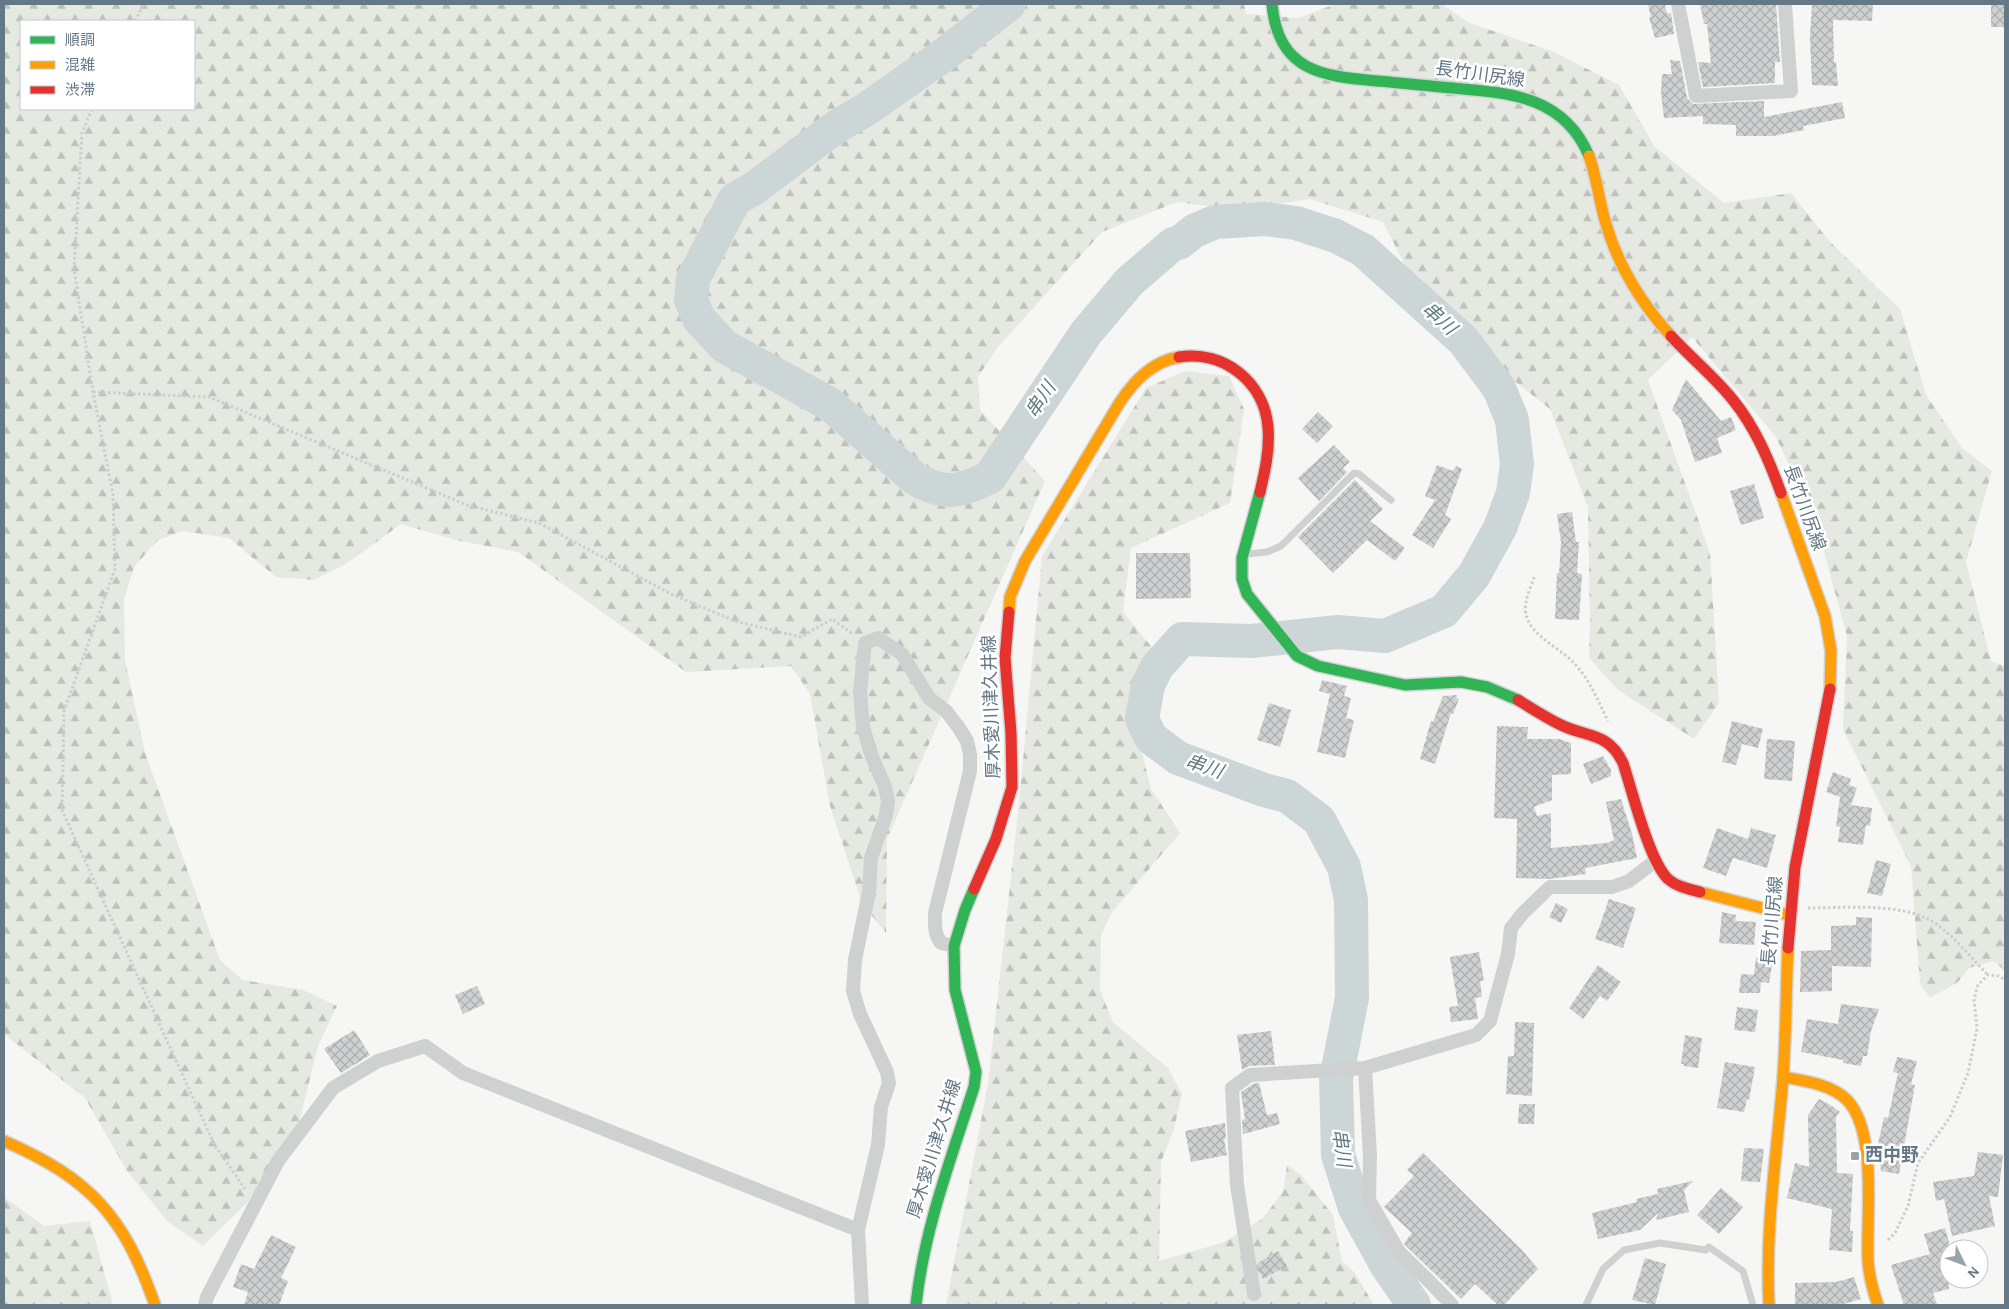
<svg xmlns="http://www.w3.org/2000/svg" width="2009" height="1309" viewBox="0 0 2009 1309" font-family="'Alegreya Sans','Noto Sans JP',sans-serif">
<defs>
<pattern id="forest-firs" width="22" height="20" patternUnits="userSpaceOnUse" patternTransform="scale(1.25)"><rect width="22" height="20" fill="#e6e9e2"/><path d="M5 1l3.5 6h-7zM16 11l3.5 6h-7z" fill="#bec2bd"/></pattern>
<pattern id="building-cross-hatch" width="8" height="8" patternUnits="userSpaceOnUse" patternTransform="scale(1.25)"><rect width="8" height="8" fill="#cfd1d1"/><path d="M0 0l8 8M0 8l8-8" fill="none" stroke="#acaeaf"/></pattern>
</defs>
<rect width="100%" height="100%" fill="#f6f6f4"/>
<g fill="url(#forest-firs)" fill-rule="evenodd">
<path d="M 4,4 L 1244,4 L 1246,14 L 1299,18 L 1335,4 L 1442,4 L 1467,22 L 1554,52 L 1619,85 L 1654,146 L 1724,203 L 1791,193 L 1830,242 L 1900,309 L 1926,395 L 1962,448 L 1992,471 L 1966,562 L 1991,661 L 2005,666 L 2005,971 L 1994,961 L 1969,968 L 1958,982 L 1930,998 L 1920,983 L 1911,866 L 1843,729 L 1847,636 L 1817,526 L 1776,437 L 1692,337 L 1648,380 L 1710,553 L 1719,703 L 1694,739 L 1618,690 L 1589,658 L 1590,622 L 1588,507 L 1550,409 L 1489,361 L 1405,265 L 1383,222 L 1310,199 L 1239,210 L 1177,202 L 1102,232 L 998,347 L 978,377 L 980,410 L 1045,481 L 887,839 L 886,933 L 862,903 L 830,806 L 810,694 L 791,666 L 686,672 L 518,552 L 455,540 L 401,524 L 346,564 L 314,580 L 276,577 L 229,538 L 183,531 L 158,540 L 134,567 L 124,600 L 125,660 L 145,753 L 220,960 L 243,980 L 303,990 L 337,1006 L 318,1046 L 296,1135 L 262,1188 L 203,1246 L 167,1221 L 127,1171 L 85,1098 L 4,1034 ZM 21,21 L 194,21 L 194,109 L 21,109 Z"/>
<path d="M 1185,371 L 1229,376 L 1244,409 L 1230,503 L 1131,548 L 1123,612 L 1163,661 L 1139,741 L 1151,789 L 1180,833 L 1113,911 L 1101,935 L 1100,990 L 1113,1022 L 1168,1068 L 1182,1094 L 1174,1129 L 1161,1162 L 1159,1261 L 1222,1243 L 1262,1219 L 1283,1192 L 1287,1165 L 1300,1174 L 1333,1215 L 1342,1261 L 1355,1273 L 1374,1305 L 946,1305 L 988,1084 L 1019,804 L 1042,556 L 1146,388 Z"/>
<path d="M 4,1197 L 44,1226 L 90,1221 L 113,1305 L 4,1305 Z"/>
</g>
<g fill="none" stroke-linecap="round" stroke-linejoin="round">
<path stroke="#cdd6d7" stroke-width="34" d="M 1009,4 L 941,57 L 865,110 L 836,127 L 753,189 L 735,199 L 693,279 L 691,300 L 699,319 L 724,346 L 831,405 L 914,478 C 944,496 961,492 990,477 L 1086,333 L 1129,282 L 1173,244 L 1179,243 L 1194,231 L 1215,222 L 1265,219 L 1296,223 L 1336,236 L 1363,250 L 1463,340 L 1499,388 L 1512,420 L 1517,464 L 1513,493 L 1500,528 L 1474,575 L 1444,611 L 1385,636 L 1338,632 L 1251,641 L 1182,639 L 1157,667 L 1148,685 L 1142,719 L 1151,738 L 1178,758 L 1264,790 L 1287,796 L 1319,820 L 1344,867 L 1351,900 L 1352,998 L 1336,1079 L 1338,1155 L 1355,1208 L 1387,1266 L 1414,1305"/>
</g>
<g fill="url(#building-cross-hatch)">
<path d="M 1648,4 L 1665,4 L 1667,14 L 1671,13 L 1674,34 L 1655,38 L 1649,17 L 1651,17 Z"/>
<path d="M 1700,4 L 1776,4 L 1780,62 L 1775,62 L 1775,83 L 1703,87 L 1698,62 L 1711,63 L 1707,24 L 1704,24 Z"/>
<path d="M 1812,4 L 1873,4 L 1872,21 L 1833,20 L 1834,63 L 1836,62 L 1838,86 L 1812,85 L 1810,37 Z"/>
<rect x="1991" y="4" width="14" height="23"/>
<path d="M 1670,60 L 1680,61 L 1687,98 L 1693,104 L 1764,101 L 1764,117 L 1842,102 L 1845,118 L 1803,126 L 1804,130 L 1773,136 L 1736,136 L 1736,125 L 1703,124 L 1703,116 L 1664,118 L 1661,93 L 1662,74 L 1672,74 Z"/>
<path d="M 1686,379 L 1721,421 L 1731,417 L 1736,430 L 1717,438 L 1722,453 L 1695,462 L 1681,420 L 1672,410 Z"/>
<path d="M 1318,412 L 1333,426 L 1317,443 L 1302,429 Z"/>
<path d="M 1334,445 L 1350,462 L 1343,468 L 1347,472 L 1319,501 L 1298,478 Z"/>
<path d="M 1437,465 L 1453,471 L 1456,466 L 1462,469 L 1445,515 L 1451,519 L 1433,548 L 1412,535 L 1435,500 L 1425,496 Z"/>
<path d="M 1355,480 L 1383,509 L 1370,521 L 1405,548 L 1395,561 L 1367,540 L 1333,573 L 1298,537 Z"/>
<path d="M 1754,484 L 1764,518 L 1741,525 L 1730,491 Z"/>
<path d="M 1572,512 L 1576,542 L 1579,542 L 1577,573 L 1582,574 L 1579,620 L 1555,619 L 1557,573 L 1559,573 L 1561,542 L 1557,514 Z"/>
<path d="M 1136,553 L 1190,553 L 1191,598 L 1136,599 Z"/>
<path d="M 1322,680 L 1347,686 L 1344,696 L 1351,698 L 1346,718 L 1354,720 L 1345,758 L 1317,752 L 1330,694 L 1319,691 Z"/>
<path d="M 1457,695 L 1456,698 L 1459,699 L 1453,714 L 1451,713 L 1435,764 L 1420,759 L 1431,721 L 1433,722 L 1443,696 Z"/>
<path d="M 1269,703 L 1291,710 L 1280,747 L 1257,740 Z"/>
<path d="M 1732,721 L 1763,729 L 1758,748 L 1742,744 L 1736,765 L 1722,762 Z"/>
<path d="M 1497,726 L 1528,727 L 1527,739 L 1559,739 L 1571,743 L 1571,774 L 1552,775 L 1552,800 L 1534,807 L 1537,816 L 1551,813 L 1551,848 L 1607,843 L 1614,840 L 1606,802 L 1621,799 L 1632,834 L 1637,858 L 1585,868 L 1586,874 L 1549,879 L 1516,878 L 1517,819 L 1494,818 Z"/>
<path d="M 1767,739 L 1795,741 L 1792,781 L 1764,779 Z"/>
<path d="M 1603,756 L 1611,770 L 1611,776 L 1591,784 L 1583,764 Z"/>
<path d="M 1833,772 L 1851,779 L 1849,785 L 1857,788 L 1851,805 L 1872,808 L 1870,826 L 1866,825 L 1863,845 L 1838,842 L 1840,827 L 1836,826 L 1840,797 L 1826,792 Z"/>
<path d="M 1717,828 L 1748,839 L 1751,828 L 1776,835 L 1767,868 L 1733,858 L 1726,876 L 1703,868 Z"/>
<path d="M 1876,860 L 1891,864 L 1882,896 L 1867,893 Z"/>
<path d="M 1609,899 L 1636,908 L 1623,948 L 1595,939 Z"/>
<path d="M 1556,903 L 1568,909 L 1561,923 L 1549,917 Z"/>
<path d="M 1722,912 L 1736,915 L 1735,921 L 1756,922 L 1754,945 L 1719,943 Z"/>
<path d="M 1856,917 L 1872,918 L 1871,967 L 1832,966 L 1832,991 L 1800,992 L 1801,951 L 1831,950 L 1831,926 L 1856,925 Z"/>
<path d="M 1479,952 L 1484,981 L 1480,981 L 1482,997 L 1475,998 L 1478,1019 L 1451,1022 L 1449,1007 L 1458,1006 L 1450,957 Z"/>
<path d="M 1756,958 L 1773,959 L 1769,983 L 1761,982 L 1760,993 L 1739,993 L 1741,974 L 1754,975 Z"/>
<path d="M 1598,965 L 1621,982 L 1607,1001 L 1600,996 L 1583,1019 L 1569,1008 Z"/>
<path d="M 477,986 L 485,1004 L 463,1014 L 455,995 Z"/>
<path d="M 1841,1004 L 1879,1009 L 1871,1031 L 1867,1056 L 1863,1056 L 1861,1066 L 1843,1063 L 1843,1060 L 1801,1052 L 1807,1019 L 1838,1024 Z"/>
<path d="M 1737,1007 L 1758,1010 L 1755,1032 L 1734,1030 Z"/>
<path d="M 1515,1022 L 1534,1023 L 1532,1096 L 1506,1094 L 1508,1056 L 1514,1056 Z"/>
<path d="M 354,1030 L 370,1055 L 341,1073 L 324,1049 Z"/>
<path d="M 1271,1031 L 1275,1065 L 1249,1066 L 1242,1070 L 1237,1035 Z"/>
<path d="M 1685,1035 L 1702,1038 L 1698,1068 L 1684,1066 L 1684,1064 L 1681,1064 Z"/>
<path d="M 1897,1057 L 1917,1061 L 1911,1084 L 1915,1085 L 1899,1174 L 1881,1171 L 1878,1144 L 1884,1117 L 1888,1118 L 1898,1073 L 1893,1072 Z"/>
<path d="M 1725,1062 L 1755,1067 L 1749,1100 L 1747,1099 L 1744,1112 L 1717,1108 Z"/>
<path d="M 1259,1083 L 1267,1115 L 1277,1113 L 1280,1124 L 1243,1134 L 1242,1120 L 1245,1119 L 1241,1092 L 1253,1084 Z"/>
<path d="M 1819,1099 L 1832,1106 L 1840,1112 L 1836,1117 L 1837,1173 L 1853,1174 L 1850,1231 L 1853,1231 L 1852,1252 L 1829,1250 L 1832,1209 L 1787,1198 L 1795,1163 L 1809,1167 L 1808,1115 Z"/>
<path d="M 1519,1104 L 1535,1104 L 1534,1124 L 1518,1124 Z"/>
<path d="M 1225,1123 L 1226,1138 L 1224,1139 L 1227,1155 L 1191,1162 L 1185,1131 Z"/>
<path d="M 1744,1148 L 1764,1149 L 1760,1182 L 1741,1181 Z"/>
<path d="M 1978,1152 L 2003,1155 L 1998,1197 L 1989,1196 L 1995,1226 L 1952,1236 L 1944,1199 L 1936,1201 L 1933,1182 L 1974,1176 Z"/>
<path d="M 1423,1153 L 1522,1250 L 1538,1269 L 1504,1305 L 1498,1305 L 1475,1284 L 1461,1299 L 1405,1245 L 1404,1243 L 1412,1233 L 1384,1207 L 1414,1176 L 1407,1170 Z"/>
<path d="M 1693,1181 L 1684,1190 L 1689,1212 L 1656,1220 L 1658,1213 L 1640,1230 L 1598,1239 L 1592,1213 L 1637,1202 L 1636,1199 L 1658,1194 L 1657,1189 Z"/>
<path d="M 1721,1188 L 1743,1207 L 1719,1234 L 1697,1215 Z"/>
<path d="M 1945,1228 L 1949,1242 L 1949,1289 L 1933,1293 L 1937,1305 L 1904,1305 L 1891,1265 L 1930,1254 L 1924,1234 Z"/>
<path d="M 271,1235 L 296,1247 L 281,1278 L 288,1281 L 279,1305 L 244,1305 L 248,1292 L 233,1287 L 241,1264 L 254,1269 Z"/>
<path d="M 1278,1251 L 1287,1266 L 1263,1279 L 1259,1272 L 1258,1263 Z"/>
<path d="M 1645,1258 L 1666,1264 L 1655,1305 L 1632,1300 Z"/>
<path d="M 1854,1277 L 1861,1299 L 1840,1305 L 1795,1305 L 1795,1283 L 1836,1282 Z"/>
</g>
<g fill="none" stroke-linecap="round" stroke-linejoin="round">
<defs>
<g id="fast">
<path d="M 1272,4 C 1278,71 1321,76 1377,81 C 1403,83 1428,86 1453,88 C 1510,93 1564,96 1589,156"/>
<path d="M 1260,492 L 1242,558 L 1242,579 L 1247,594 L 1297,656 L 1318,666 L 1405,685 L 1461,682 L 1487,687 L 1518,700"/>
<path d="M 916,1305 C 924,1229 951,1159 974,1087 L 976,1072 L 955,990 L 954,946 L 965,910 L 974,889"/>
</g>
<g id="slow">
<path d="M 1589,156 C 1597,178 1599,201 1606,224 C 1618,265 1642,304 1671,336"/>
<path d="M 1781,493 L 1825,616 L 1831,651 L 1830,689"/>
<path d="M 1009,612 L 1010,597 L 1025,561 L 1120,402 C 1135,380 1152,362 1179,357"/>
<path d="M 1700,892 L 1789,915"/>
<path d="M 1783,1077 C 1804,1081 1831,1084 1847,1100 C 1878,1132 1866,1218 1868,1260 C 1869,1276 1873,1291 1878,1305"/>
<path d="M 4,1141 C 91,1179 124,1216 155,1305"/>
<path d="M 1769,1305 C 1765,1228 1777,1154 1783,1078 C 1786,1035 1786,991 1788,948"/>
</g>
<g id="jam">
<path d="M 1671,336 C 1691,358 1715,377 1733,400 C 1755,427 1769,460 1781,493"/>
<path d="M 1179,357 C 1224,350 1264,382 1268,427 C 1270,449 1265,471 1260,492"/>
<path d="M 1518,700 C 1531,708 1545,717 1559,724 C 1586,738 1608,731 1623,763 C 1632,790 1649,861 1668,879 C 1677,887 1689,889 1700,892"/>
<path d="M 974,889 L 996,839 L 1012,787 L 1011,733 L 1005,658 L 1009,612"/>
<path d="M 1788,948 L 1795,867 L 1830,689"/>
</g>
</defs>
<use href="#fast" stroke="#d2d4d4" stroke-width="14"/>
<use href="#slow" stroke="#d2d4d4" stroke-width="14"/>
<use href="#jam" stroke="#d2d4d4" stroke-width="14"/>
<g stroke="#cccdce" stroke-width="3" stroke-dasharray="2.5 2.5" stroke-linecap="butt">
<path d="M 135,21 L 144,4"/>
<path d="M 92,109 L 82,133 L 74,269 L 93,392 L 113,495 L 115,569 L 64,711 L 62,810 L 214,1144 L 245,1189"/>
<path d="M 93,392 L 209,397 L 467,505 L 539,523 L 671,594 L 735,621 L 801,637 L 832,619 L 853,634"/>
<path d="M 1534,577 C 1532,585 1527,594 1526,602 C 1520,632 1557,645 1573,662 C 1589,678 1598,701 1608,721"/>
<path d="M 1808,908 C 1844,908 1893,903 1926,918 C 1948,928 1971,958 1988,975"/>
<path d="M 1888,1240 L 1895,1233 L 1908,1206 L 1918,1163 L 1950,1117 L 1968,1073 L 1977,1029 L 1974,999 L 1978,985 L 1988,975 L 1999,976 L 2005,980"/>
</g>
<g stroke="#cfd1d1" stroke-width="7">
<path d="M 1247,554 L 1267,552 L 1281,546 L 1354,473 L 1359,474 L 1391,500"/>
<path d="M 1586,1305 L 1603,1269 L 1624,1250 L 1660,1243 L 1706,1250 L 1709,1247 L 1743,1271 L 1753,1305"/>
</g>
<g stroke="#cfd1d1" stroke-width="14">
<path d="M 1678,4 L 1696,96 L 1791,91 L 1785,4"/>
<path d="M 1365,1068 L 1370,1156 L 1369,1200 L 1399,1252 L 1430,1282 L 1452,1305"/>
<path d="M 1254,1294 L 1237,1185 L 1232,1088 L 1250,1075 L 1365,1068 L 1476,1035 L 1490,1021 L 1508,954 L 1511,928 L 1523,913 L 1550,887 L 1612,887 L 1629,881 L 1655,861"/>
<path d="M 205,1305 L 207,1297 L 278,1161 L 333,1088 L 378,1061 L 425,1046 L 463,1073 L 858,1230"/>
<path d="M 862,1305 L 858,1230 L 878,1145 L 881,1107 L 889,1083 L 887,1072 L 860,1014 L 853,991 L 855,960 L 869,892 L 871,858 L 886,815 L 888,801 L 885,787 L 871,754 L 863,727 L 860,692 L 865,643 L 878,638 L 902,654 L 929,698 L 946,711 L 959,728 L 967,741 L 970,754 L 970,771 L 935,913 C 935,925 934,934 941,943 L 954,946"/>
</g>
<use href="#fast" stroke="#30b455" stroke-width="11"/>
<use href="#slow" stroke="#ff9f0a" stroke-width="11"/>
<use href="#jam" stroke="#e5322d" stroke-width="11"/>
</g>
<rect fill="#97a4ac" stroke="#fff" stroke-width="2" x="1850" y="1151" width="10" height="10" rx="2.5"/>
<g text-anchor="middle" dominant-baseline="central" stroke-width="5" stroke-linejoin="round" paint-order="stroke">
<g font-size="18" fill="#647886" stroke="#fff">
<text transform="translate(1480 75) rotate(8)">長竹川尻線</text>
<text transform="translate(1804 508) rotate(70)">長竹川尻線</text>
<text transform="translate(992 707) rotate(-92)">厚木愛川津久井線</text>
<text transform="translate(1773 921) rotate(-85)">長竹川尻線</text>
<text transform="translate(935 1149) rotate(-73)">厚木愛川津久井線</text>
</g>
<g font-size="18" font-weight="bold" fill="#647886" stroke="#fff" text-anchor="start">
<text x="1865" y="1156">西中野</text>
</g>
<g font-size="19" font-style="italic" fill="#607b82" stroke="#fff">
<text transform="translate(1439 319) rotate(42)">串川</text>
<text transform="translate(1041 400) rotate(-56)">串川</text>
<text transform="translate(1204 767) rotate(19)">串川</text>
<text transform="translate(1341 1148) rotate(82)">串川</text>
</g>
</g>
<rect width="2009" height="1309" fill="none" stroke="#647886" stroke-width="10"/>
<rect x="20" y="20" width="175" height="90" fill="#ffffff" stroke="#c1c9cf"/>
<rect x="30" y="36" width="25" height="8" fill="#30b455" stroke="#c1c9cf"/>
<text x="65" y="45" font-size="15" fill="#647886">順調</text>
<rect x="30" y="61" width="25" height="8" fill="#ff9f0a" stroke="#c1c9cf"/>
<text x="65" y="70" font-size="15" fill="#647886">混雑</text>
<rect x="30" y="86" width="25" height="8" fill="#e5322d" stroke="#c1c9cf"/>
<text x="65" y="95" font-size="15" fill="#647886">渋滞</text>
<g transform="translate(1964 1264) rotate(132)"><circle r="24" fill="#ffffff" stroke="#c1c9cf"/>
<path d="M0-4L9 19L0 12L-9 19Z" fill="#97a4ac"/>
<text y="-8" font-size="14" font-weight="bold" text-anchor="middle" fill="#647886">N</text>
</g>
</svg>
